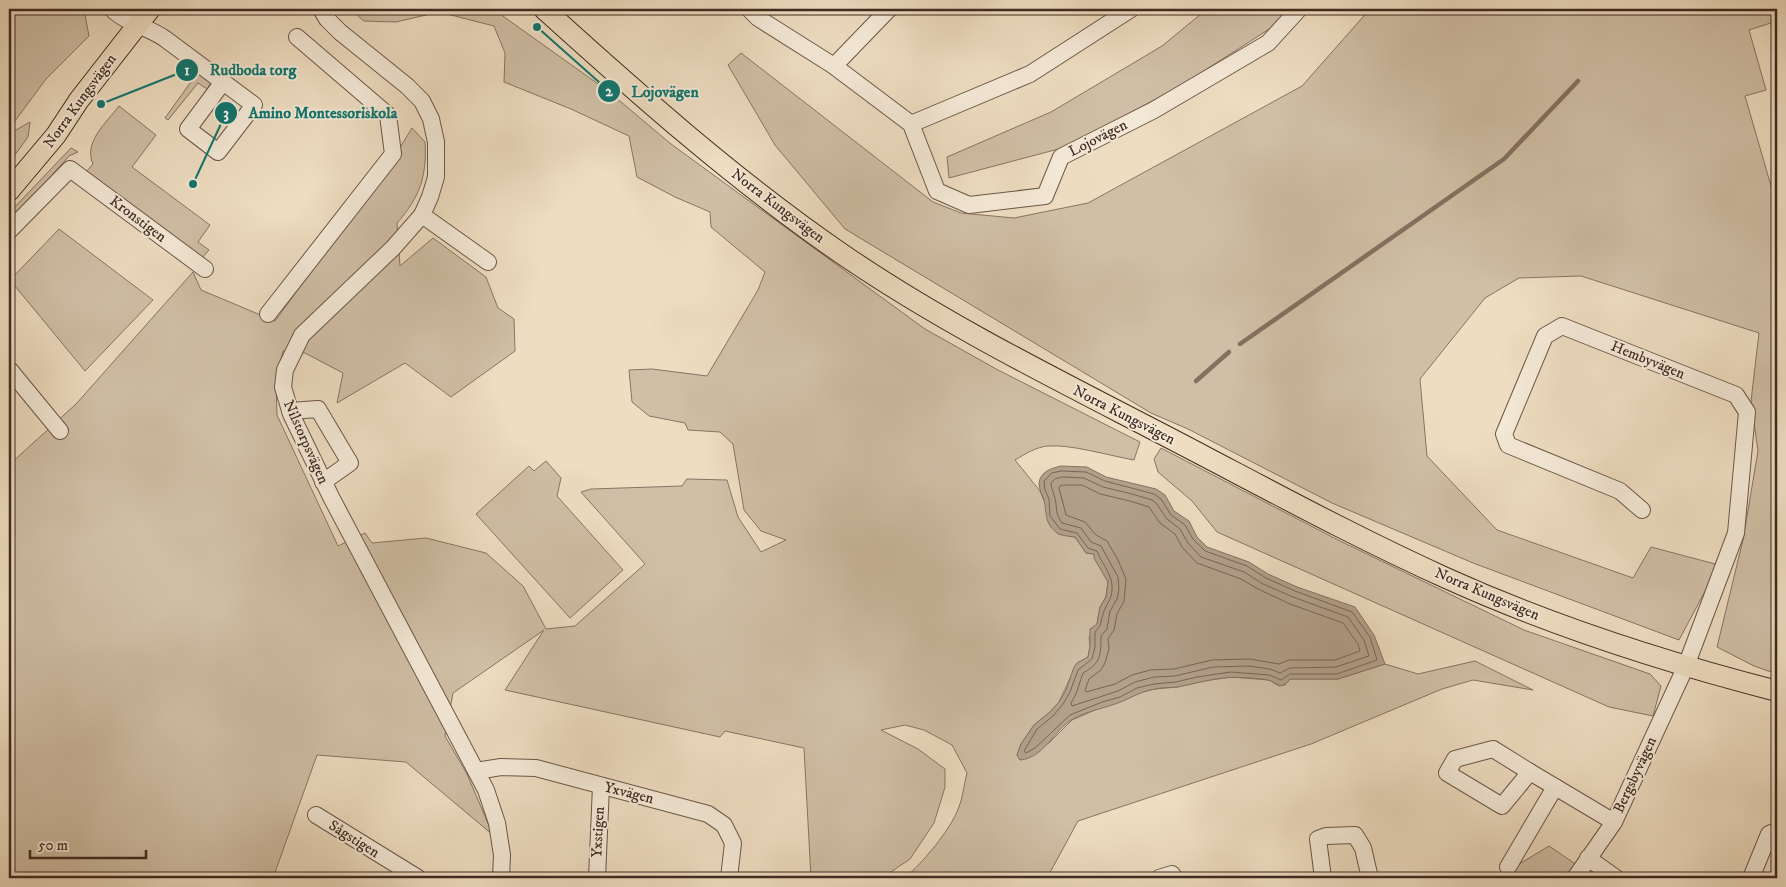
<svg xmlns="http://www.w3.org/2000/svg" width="1786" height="887" viewBox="0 0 1786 887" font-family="'IM FELL DW Pica',serif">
<rect width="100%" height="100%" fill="#eeddc1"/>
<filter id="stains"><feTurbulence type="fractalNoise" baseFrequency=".004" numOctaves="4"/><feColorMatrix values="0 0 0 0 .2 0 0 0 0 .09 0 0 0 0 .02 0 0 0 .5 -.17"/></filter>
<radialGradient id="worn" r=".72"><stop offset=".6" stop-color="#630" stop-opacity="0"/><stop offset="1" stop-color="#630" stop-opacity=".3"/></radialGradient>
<g fill="#d0bfa6" stroke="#887464">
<path d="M 9,9 L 84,9 L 89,36 L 46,79 L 9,129 Z"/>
<path d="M 350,9 L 493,9 L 608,91 L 671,144 L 925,329 L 998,370 L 1140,442 L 1134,460 C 1111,456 1070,444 1048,446 C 1036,447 1025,454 1015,460 L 1040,491 L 1058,534 L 1075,537 L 1086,553 L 1094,554 L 1108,582 L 1107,589 L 1106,597 L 1100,607 L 1097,624 L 1089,637 L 1090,646 L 1088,657 L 1077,663 L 1059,702 L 1050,712 L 1034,725 L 1021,744 L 1017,755 L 1020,760 L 1050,742 L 1072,720 L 1104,706 L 1122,701 L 1138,693 L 1155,689 L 1177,687 L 1198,682 L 1231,677 L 1269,680 L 1279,686 L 1285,685 L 1290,679 L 1338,679 L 1385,664 L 1418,674 L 1475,661 L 1533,690 L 1473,680 L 1442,689 L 1311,744 L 1078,821 L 1047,878 L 905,878 C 923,862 950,831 959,807 C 963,797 964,784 967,773 L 952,745 L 924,730 L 905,725 L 881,730 L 918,749 L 945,769 L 945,787 L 934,823 L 910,859 L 882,878 L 811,878 L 804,748 L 725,731 L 720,737 L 505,690 L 544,630 L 453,693 L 445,736 L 467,774 L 493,835 L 406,762 L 317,755 L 273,878 L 17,878 L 9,873 L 9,465 L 76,404 L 193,272 L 201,290 L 275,321 L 387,169 L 412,128 L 425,142 C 427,176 420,197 397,223 L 400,266 L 433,238 L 486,277 L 498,308 L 514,319 L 515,351 L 451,397 L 405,363 L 337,403 L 343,373 L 305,353 L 283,351 L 276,383 L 277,415 L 338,546 L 365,533 L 372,543 L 426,538 L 486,553 L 523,586 L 546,629 L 575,626 L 645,564 L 581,492 L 591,489 L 682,486 L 687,479 L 727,480 L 738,517 L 761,552 L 786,540 L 761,531 L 744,510 L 733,444 L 720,432 L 688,430 L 685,423 L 649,416 L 632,402 L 629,370 L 652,369 L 707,376 L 758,290 L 765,272 L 711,227 L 710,212 L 675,197 L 637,177 L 629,136 L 571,109 L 504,82 L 505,53 L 494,26 L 439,12 L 396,22 L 364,21 Z"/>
<path d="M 1207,9 L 1291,9 L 1277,24 L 1182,85 L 1066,147 L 949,178 L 947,157 L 1051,112 L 1162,46 Z"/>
<path d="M 1370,9 L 1777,9 L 1777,21 L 1749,30 L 1766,90 L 1745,96 L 1771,186 L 1777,199 L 1777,674 L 1754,666 L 1717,647 L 1743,540 L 1758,451 L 1751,401 L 1759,333 L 1581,276 L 1519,278 L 1485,298 L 1420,379 L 1427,456 L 1497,530 L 1633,578 L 1651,547 L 1719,565 L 1679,640 L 1473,563 L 1332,503 L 1188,429 L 1151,413 L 845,229 L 775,145 L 728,65 L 741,53 L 933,202 L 961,213 L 1014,218 L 1088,203 L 1302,86 Z"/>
<path d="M 188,66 L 211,83 L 207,89 L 198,83 L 168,120 L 165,118 L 193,79 L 183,72 Z"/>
<path d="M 119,106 L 156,135 L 132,167 L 210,225 L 198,242 L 209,250 L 200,260 L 85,173 L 93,164 C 83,142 107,122 119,106 Z"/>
<path d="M 30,122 L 28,137 L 9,163 L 9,134 Z"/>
<path d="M 71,148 L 78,152 L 69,156 L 9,223 L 9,213 Z"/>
<path d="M 59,229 L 153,300 L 85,371 L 10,280 Z"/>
<path d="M 1161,448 L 1338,540 L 1524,630 L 1650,674 L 1661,686 L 1653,716 L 1609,707 L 1217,532 L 1192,501 L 1158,472 L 1154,459 Z"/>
<path d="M 546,461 L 561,478 L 557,496 L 623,570 L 570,618 L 476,514 L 529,466 L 534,471 Z"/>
<path d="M 1549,846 L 1596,878 L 1496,878 Z"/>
</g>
<path fill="#b2a08b" stroke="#847161" d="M 1061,466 L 1087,467 L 1106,477 L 1156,489 L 1165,495 L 1174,511 L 1189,521 L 1197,537 L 1207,547 L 1249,562 L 1268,574 L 1297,587 L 1355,607 L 1374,635 L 1385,664 L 1338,679 L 1290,679 C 1280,691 1279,683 1268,680 C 1262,679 1255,678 1249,678 C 1220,675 1204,682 1178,687 C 1170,688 1162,687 1155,689 C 1143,691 1134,696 1123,701 C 1107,708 1089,710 1073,719 C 1054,730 1044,758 1020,760 L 1017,755 L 1021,744 L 1034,725 L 1050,712 L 1059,702 L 1066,690 L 1074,667 L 1077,663 L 1088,657 L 1090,646 L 1090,629 L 1097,624 L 1100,607 L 1106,597 L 1108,582 L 1094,558 L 1094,554 L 1086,553 L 1075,537 C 1069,536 1060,536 1056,532 C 1044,523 1047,512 1044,500 C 1042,493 1036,485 1041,477 C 1045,470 1053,468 1061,466 Z"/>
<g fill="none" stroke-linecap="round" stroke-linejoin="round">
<g stroke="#786556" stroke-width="1">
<path d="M 1062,471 L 1086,472 L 1105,481 L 1154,494 L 1161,499 L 1171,515 L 1185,525 L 1193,539 L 1205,551 L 1247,566 L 1266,578 L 1295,591 L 1352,612 L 1370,637 L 1377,660 L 1337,674 L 1290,674 L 1281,680 L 1269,675 L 1231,672 L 1197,677 L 1176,682 L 1154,684 L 1137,688 L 1120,697 L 1102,702 L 1070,715 L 1035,748 L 1026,753 L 1024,751 L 1037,729 L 1053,716 L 1063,704 L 1070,692 L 1078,670 L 1092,659 L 1095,647 L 1095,632 C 1103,624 1100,621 1104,611 C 1106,605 1110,601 1111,596 C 1116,577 1103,567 1097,551 L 1088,548 L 1077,533 L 1060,529 L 1050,516 L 1049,499 L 1045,490 L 1044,481 L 1052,473 Z"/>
<path d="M 1063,477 L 1084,478 L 1103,487 L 1132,494 L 1152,500 L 1156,503 L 1167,519 L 1180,529 L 1188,543 L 1201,557 L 1244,572 L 1263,584 L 1293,597 L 1348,617 L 1364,640 L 1369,656 L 1336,667 L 1290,668 L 1280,673 L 1270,669 L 1249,666 L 1213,667 L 1175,676 L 1154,677 L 1135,682 L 1118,691 L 1072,706 L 1071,703 L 1076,694 L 1083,673 C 1101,663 1101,655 1101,636 L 1107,629 L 1110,611 L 1117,599 L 1119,590 L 1118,577 L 1101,546 L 1091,542 L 1081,528 L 1062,523 C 1054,512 1058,506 1054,495 C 1053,490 1051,488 1051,483 L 1055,479 Z"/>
<path d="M 1064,485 L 1082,485 L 1100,494 L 1130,501 L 1149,507 L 1160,523 L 1175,534 L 1182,547 L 1197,563 L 1241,579 L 1260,590 L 1290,604 L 1343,623 L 1358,644 L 1360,651 L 1335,660 L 1289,660 L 1279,664 L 1249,659 L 1212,660 L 1174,669 L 1150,670 L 1132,675 L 1115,684 L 1086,692 L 1085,690 L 1089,679 L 1101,670 L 1105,663 L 1109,649 L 1108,639 L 1114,630 L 1117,614 L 1124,601 L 1126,579 L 1118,560 L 1107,541 L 1096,535 L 1085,522 L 1066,515 L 1059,488 L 1060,486 Z"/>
</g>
<g stroke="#847161" stroke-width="4.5">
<path d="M 1240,344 L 1504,159 L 1578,81"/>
<path d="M 1196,381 L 1229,352"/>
</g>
<defs>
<g id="minor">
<path d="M 112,9 C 126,23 148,27 164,38 L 254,105 L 218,152 L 188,129 L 223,82"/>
<path d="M 321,9 L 327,19 L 340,32 L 407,86 L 422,101 L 431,119 L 436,142 L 436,177 L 430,197 L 422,215 L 393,248 L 302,335 L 285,370 L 283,387 L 291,414 L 331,497 L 486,790 L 497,823 L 502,855 L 501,878"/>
<path d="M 749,9 L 758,18 L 834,66 L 911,124 L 937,191 L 969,205 L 1045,196 L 1061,157 L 1154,110 L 1268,43 L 1299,9"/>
<path d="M 834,66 L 889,9"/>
<path d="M 911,124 L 1030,74 L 1131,9"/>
<path d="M 422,215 L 488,262"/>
<path d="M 9,231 L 70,169 L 205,269"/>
<path d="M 268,314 L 393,154 L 388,115 L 297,37"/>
<path d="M 9,369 L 60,431"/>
<path d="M 290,411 L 318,409 L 350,463 L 323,482"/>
<path d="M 1493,749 L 1530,772 L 1502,806 L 1447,773 L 1455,759 Z"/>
<path d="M 476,771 L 501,767 L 536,768 L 708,814 L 724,825 L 733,843 L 729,878"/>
<path d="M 1530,772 L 1614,822"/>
<path d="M 316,815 L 418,878"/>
<path d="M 1588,858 L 1616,878"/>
<path d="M 1508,867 L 1555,787"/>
<path d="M 597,878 L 601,786"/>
<path d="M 1159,878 L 1172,874 L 1174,878"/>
<path d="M 1323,878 L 1318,839 L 1326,836 L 1355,835 L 1363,848 L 1370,878"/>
<path d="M 1575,878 L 1614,822 L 1686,666 L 1736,533 L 1747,412 L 1736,395 L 1562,326 L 1545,336 L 1504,434 L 1508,445 L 1620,491 L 1642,510"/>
<path d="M 1751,878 L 1769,834 L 1777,831"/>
</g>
<g id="major">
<path d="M 544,9 C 639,95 736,181 842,254 C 956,332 1081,391 1204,456 C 1284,498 1364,541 1446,578 C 1552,626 1664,662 1777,691"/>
<path d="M 9,191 L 56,135 L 79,100 L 150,9"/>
</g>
</defs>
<use href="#minor" stroke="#6b5749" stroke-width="18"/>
<use href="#major" stroke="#3f2a21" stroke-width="22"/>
<use href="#minor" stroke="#f4e9d7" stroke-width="16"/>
<use href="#major" stroke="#eeddc1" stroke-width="20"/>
</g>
<g text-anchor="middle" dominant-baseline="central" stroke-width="4" stroke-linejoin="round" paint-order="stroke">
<g font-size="15" fill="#3f2a21" stroke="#f4e9d7">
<text transform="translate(80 101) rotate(-54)">Norra Kungsvägen</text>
<text transform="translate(1098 138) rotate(-27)">Lojovägen</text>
<text transform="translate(778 206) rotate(37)">Norra Kungsvägen</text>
<text transform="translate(138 219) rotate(37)">Kronstigen</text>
<text transform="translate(1648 360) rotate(22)">Hembyvägen</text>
<text transform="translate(1124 415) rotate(27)">Norra Kungsvägen</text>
<text transform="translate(306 442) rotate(66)">Nilstorpsvägen</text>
<text transform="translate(1487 594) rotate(23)">Norra Kungsvägen</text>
<text transform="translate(1635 775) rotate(-65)">Bergsbyvägen</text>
<text transform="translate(629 793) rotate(14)">Yxvägen</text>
<text transform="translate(598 832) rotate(-87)">Yxstigen</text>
<text transform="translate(354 839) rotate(32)">Sågstigen</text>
</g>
</g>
<path fill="none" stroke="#0f766e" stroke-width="2" d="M101 104L187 70M537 27L609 91M193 184L226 113"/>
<g fill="#0f766e" stroke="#f4e9d7" stroke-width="2">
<circle cx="101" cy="104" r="5"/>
<circle cx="537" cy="27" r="5"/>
<circle cx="193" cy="184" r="5"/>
<circle cx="187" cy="70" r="12"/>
<circle cx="609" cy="91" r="12"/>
<circle cx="226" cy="113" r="12"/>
</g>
<g font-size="15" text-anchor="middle" font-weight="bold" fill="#fff">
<text x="187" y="75">1</text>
<text x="609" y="96">2</text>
<text x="226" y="118">3</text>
</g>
<g font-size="16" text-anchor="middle" font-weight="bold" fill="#0f766e" stroke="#f4e9d7" stroke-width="4" stroke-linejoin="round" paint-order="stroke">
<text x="253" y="75">Rudboda torg</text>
<text x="665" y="97">Lojovägen</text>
<text x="323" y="118">Amino Montessoriskola</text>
</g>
<rect width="1786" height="887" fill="none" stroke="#eeddc1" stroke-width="30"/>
<rect x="10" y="10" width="1766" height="867" fill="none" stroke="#3f2a21" stroke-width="2.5"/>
<rect x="15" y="15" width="1756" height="857" fill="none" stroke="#3f2a21"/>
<path d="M30 850v8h116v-8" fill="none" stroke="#3f2a21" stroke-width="2.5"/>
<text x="38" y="850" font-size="15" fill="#3f2a21" stroke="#f4e9d7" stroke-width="4" paint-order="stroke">50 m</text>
<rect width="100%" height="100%" filter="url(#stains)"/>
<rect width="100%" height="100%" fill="url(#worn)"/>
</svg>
